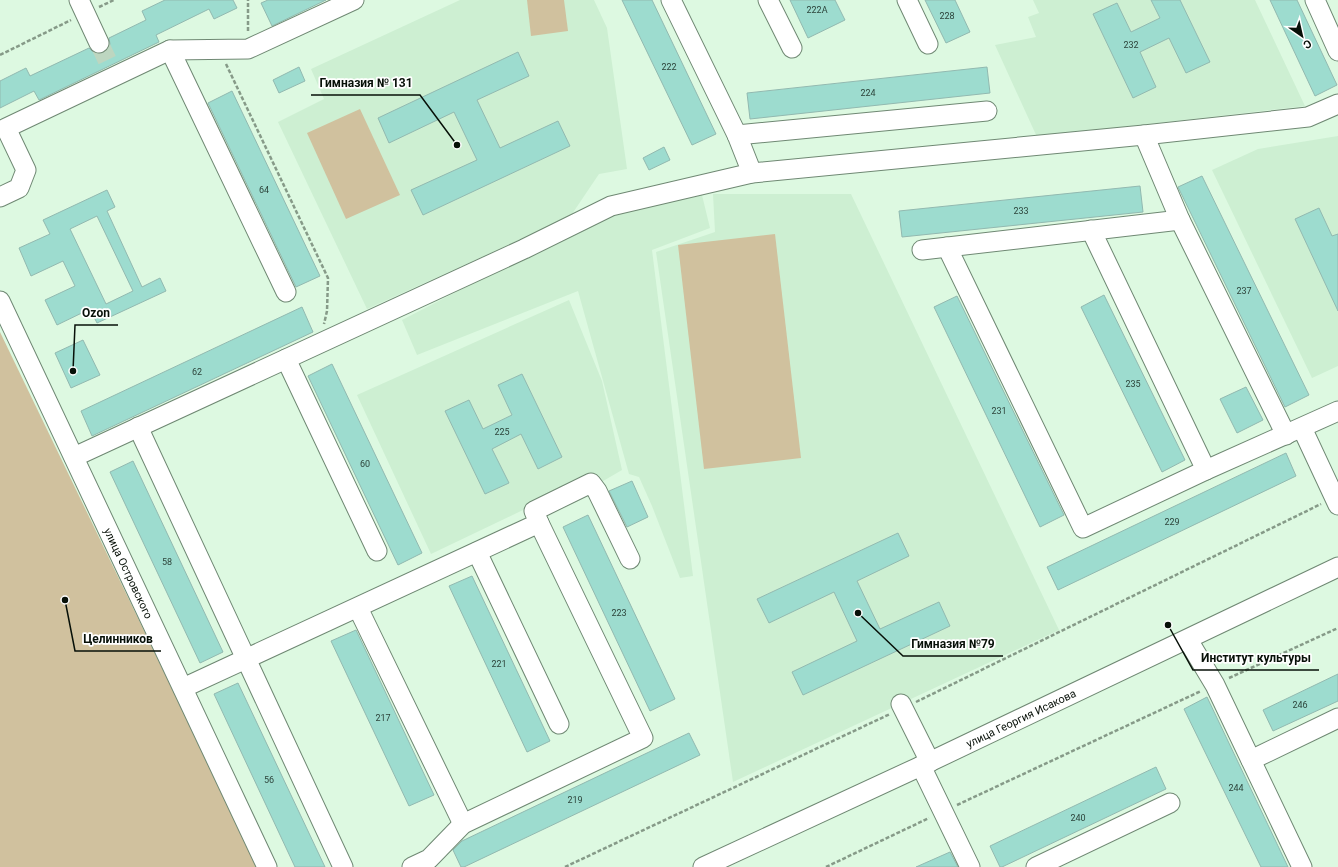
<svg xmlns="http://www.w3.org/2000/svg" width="1338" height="867" viewBox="0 0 1338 867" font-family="Roboto,sans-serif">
<rect width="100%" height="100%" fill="#ddf9e1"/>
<g fill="#cdefd2">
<path d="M 460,0 L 594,0 L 607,28 L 627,169 L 599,174 L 570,217 L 367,309 L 278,122 L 324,99 L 311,69 Z"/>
<path d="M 1033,0 L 1255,0 L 1305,106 L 1037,137 L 995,45 L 1036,37 L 1028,17 L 1039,13 Z"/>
<path d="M 1338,136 L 1338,366 L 1312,378 L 1212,170 L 1258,149 Z"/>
<path d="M 701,191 L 710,228 L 652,250 L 693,576 L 680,578 L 652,506 L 639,477 L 629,474 L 578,291 L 417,355 L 402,320 L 605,215 Z"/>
<path d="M 713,194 L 851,194 L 1059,630 L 733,782 L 656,252 L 715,232 Z"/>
<path d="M 569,300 L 602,381 L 622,470 L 598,484 L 590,478 L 431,554 L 357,395 Z"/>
</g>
<g fill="#d0c19e">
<path d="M 527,0 L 564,0 L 568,31 L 531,36 Z"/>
<path d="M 360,109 L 400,195 L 346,219 L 307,133 Z"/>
<path d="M 775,234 L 801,458 L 704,469 L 678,245 Z"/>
<path d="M 0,332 L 258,867 L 0,867 Z"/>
</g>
<g fill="#9ddccf" stroke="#92b9b0" fill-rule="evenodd">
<path d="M 165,0 L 233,0 L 237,8 L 214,19 L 209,9 L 156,35 L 159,42 L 39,100 L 34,91 L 0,108 L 0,81 L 26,68 L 30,76 L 89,48 L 93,52 L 98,54 L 104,53 L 108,49 L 110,44 L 109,38 L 146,20 L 142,11 Z"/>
<path d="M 268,0 L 326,0 L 272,26 L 261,3 Z"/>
<path d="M 622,0 L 652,0 L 716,134 L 692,145 Z"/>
<path d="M 790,0 L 835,0 L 845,20 L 808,38 Z"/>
<path d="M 925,0 L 955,0 L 970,32 L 946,43 Z"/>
<path d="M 1151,0 L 1180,0 L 1210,62 L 1186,73 L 1169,38 L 1140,52 L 1156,87 L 1133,98 L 1093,14 L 1117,3 L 1131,32 L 1160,18 Z"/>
<path d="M 1270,0 L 1297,0 L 1337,85 L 1315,96 Z"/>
<path d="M 518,52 L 529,76 L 477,100 L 500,148 L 558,121 L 570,146 L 423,215 L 411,190 L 477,160 L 454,112 L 389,143 L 378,118 Z"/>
<path d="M 299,67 L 305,81 L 279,93 L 273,80 Z"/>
<path d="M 987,67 L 990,93 L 750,119 L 747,93 Z"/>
<path d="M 232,91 L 320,276 L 296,287 L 208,103 Z"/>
<path d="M 664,147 L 670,160 L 649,170 L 643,158 Z"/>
<path d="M 1202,176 L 1309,395 L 1285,407 L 1178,187 Z"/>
<path d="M 1140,186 L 1143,212 L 902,237 L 899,211 Z"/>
<path d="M 107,190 L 115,207 L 107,211 L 142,287 L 160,278 L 166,291 L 97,323 L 90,309 L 57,325 L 45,300 L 75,286 L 63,261 L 31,276 L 19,248 L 50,234 L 43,220 ZM 97,216 L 133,291 L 106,304 L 70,229 Z"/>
<path d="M 1319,208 L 1332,236 L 1338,234 L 1338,311 L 1295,219 Z"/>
<path d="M 1104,295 L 1185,460 L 1162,472 L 1081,307 Z"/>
<path d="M 957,296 L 1064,515 L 1040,527 L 934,307 Z"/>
<path d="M 302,307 L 313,332 L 92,436 L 81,411 Z"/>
<path d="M 83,340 L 100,375 L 71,388 L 55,353 Z"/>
<path d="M 332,364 L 422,553 L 398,565 L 308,376 Z"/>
<path d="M 522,374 L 562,457 L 538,469 L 521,434 L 492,449 L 509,483 L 485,494 L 445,411 L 469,400 L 483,429 L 512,415 L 498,385 Z"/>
<path d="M 1246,387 L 1263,420 L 1237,433 L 1220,399 Z"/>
<path d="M 1286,453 L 1296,476 L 1058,590 L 1047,567 Z"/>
<path d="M 133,461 L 223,652 L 200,663 L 110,472 Z"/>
<path d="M 632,481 L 648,517 L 627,527 L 609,491 Z"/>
<path d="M 588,515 L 675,699 L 650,711 L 563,527 Z"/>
<path d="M 898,533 L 909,556 L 857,581 L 880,629 L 939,602 L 950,626 L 803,695 L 792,672 L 857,641 L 834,592 L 769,623 L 757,599 Z"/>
<path d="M 472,576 L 550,741 L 527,752 L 449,586 Z"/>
<path d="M 356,630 L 434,795 L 409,806 L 331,641 Z"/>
<path d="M 1338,674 L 1338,701 L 1273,731 L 1263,710 Z"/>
<path d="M 238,683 L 325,867 L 295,867 L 214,694 Z"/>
<path d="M 1207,697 L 1288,867 L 1261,867 L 1184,709 Z"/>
<path d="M 689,733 L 700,755 L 464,867 L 461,867 L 453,850 L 462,841 Z"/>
<path d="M 1156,767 L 1166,789 L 1002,867 L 1000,867 L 990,846 Z"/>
<path d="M 950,852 L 958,867 L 916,867 Z"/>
</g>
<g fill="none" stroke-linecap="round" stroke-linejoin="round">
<path stroke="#bdd6c0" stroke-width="19" stroke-dasharray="19 10" stroke-linecap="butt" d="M 99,43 L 110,66"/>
<defs>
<g id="minor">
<path d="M 79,0 L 99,43"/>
<path d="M 671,0 L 737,135 L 752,173"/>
<path d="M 768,0 L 792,48"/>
<path d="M 907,0 L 928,44"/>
<path d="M 1315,0 L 1338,51"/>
<path d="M 170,50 L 286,292"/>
<path d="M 737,135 L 987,111"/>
<path d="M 0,197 L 19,188 L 26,170 L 6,128 L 170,50 L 248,49 L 354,0"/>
<path d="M 1180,220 L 1286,435"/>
<path d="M 1091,230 L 1206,470"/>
<path d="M 947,247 L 1083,528 L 1206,470 L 1338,411"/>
<path d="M 922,250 L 1180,220 L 1144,135"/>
<path id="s1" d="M 0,301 L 267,867"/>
<path d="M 286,359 L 377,551"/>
<path d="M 138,427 L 343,867"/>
<path d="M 1302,428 L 1338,505"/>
<path d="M 74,457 L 524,249 L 611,206 L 752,173 L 1144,135 L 1308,117 L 1338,104"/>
<path d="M 477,552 L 559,724"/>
<path d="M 358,608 L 463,824"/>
<path d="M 1188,640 L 1215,685 L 1302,867"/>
<path d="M 183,688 L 539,523 L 534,511 L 591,483 L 597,491 L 630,559"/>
<path d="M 901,704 L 930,762"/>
<path d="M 1251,760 L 1338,718"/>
<path d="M 921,766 L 970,867"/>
<path d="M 412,867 L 429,859 L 463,824 L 643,738 L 539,523"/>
<path id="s2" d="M 703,867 L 921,766 L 1338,567"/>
<path d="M 1036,867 L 1170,803"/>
</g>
</defs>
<use href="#minor" stroke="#6f8873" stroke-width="21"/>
<g stroke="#869a88" stroke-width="2.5" stroke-dasharray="4 2" stroke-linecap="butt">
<path d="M 99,7 L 114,0"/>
<path d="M 248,31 L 248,0"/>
<path d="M 0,55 L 71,20"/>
<path d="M 226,64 L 328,278 L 327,311 L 324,324"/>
<path d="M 1229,678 L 1338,628"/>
<path d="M 916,702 L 1321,504"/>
<path d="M 957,805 L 1201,691"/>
<path d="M 565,867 L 890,714"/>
<path d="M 826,867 L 929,818"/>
</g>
<use href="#minor" stroke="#fff" stroke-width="19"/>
</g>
<g text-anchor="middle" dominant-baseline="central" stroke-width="3.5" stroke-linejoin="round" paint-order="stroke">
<g font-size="9" fill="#2c433a">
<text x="817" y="10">222А</text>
<text x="947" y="16">228</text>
<text x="1131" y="45">232</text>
<text x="669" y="67">222</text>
<text x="868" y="93">224</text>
<text x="264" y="190">64</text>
<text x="1021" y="211">233</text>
<text x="1244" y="291">237</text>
<text x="197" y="372">62</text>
<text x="1133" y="384">235</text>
<text x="999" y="411">231</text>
<text x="502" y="432">225</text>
<text x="365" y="464">60</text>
<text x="1172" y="522">229</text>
<text x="167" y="562">58</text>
<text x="619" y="613">223</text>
<text x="499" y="664">221</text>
<text x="1300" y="705">246</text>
<text x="383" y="718">217</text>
<text x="269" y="780">56</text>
<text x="1236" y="788">244</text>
<text x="575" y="800">219</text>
<text x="1078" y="818">240</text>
</g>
<g font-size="11" fill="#071008" stroke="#fff">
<text stroke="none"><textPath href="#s1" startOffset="301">улица Островского</textPath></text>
<text stroke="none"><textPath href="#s2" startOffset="351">улица Георгия Исакова</textPath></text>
</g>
</g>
<path fill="none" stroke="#071008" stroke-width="1.5" d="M457 145L420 95H311M73 371L75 325H118M65 600L75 651H161M858 613L903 656H1003M1168 625L1193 670H1319"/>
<g fill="#071008" stroke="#fff" stroke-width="1.5">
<circle cx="457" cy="145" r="4"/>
<circle cx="73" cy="371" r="4"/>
<circle cx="65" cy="600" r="4"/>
<circle cx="858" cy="613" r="4"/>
<circle cx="1168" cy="625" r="4"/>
</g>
<g font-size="12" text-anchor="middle" font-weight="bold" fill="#071008" stroke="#fff" stroke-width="3.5" stroke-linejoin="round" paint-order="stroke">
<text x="366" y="87">Гимназия № 131</text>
<text x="96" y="317">Ozon</text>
<text x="118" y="643">Целинников</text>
<text x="953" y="648">Гимназия №79</text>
<text x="1256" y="662">Институт культуры</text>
</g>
<g transform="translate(1302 36) rotate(146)" stroke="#ffffff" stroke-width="3" paint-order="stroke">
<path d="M0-3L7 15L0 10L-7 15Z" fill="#071008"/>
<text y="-6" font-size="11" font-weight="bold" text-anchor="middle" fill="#071008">С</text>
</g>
</svg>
